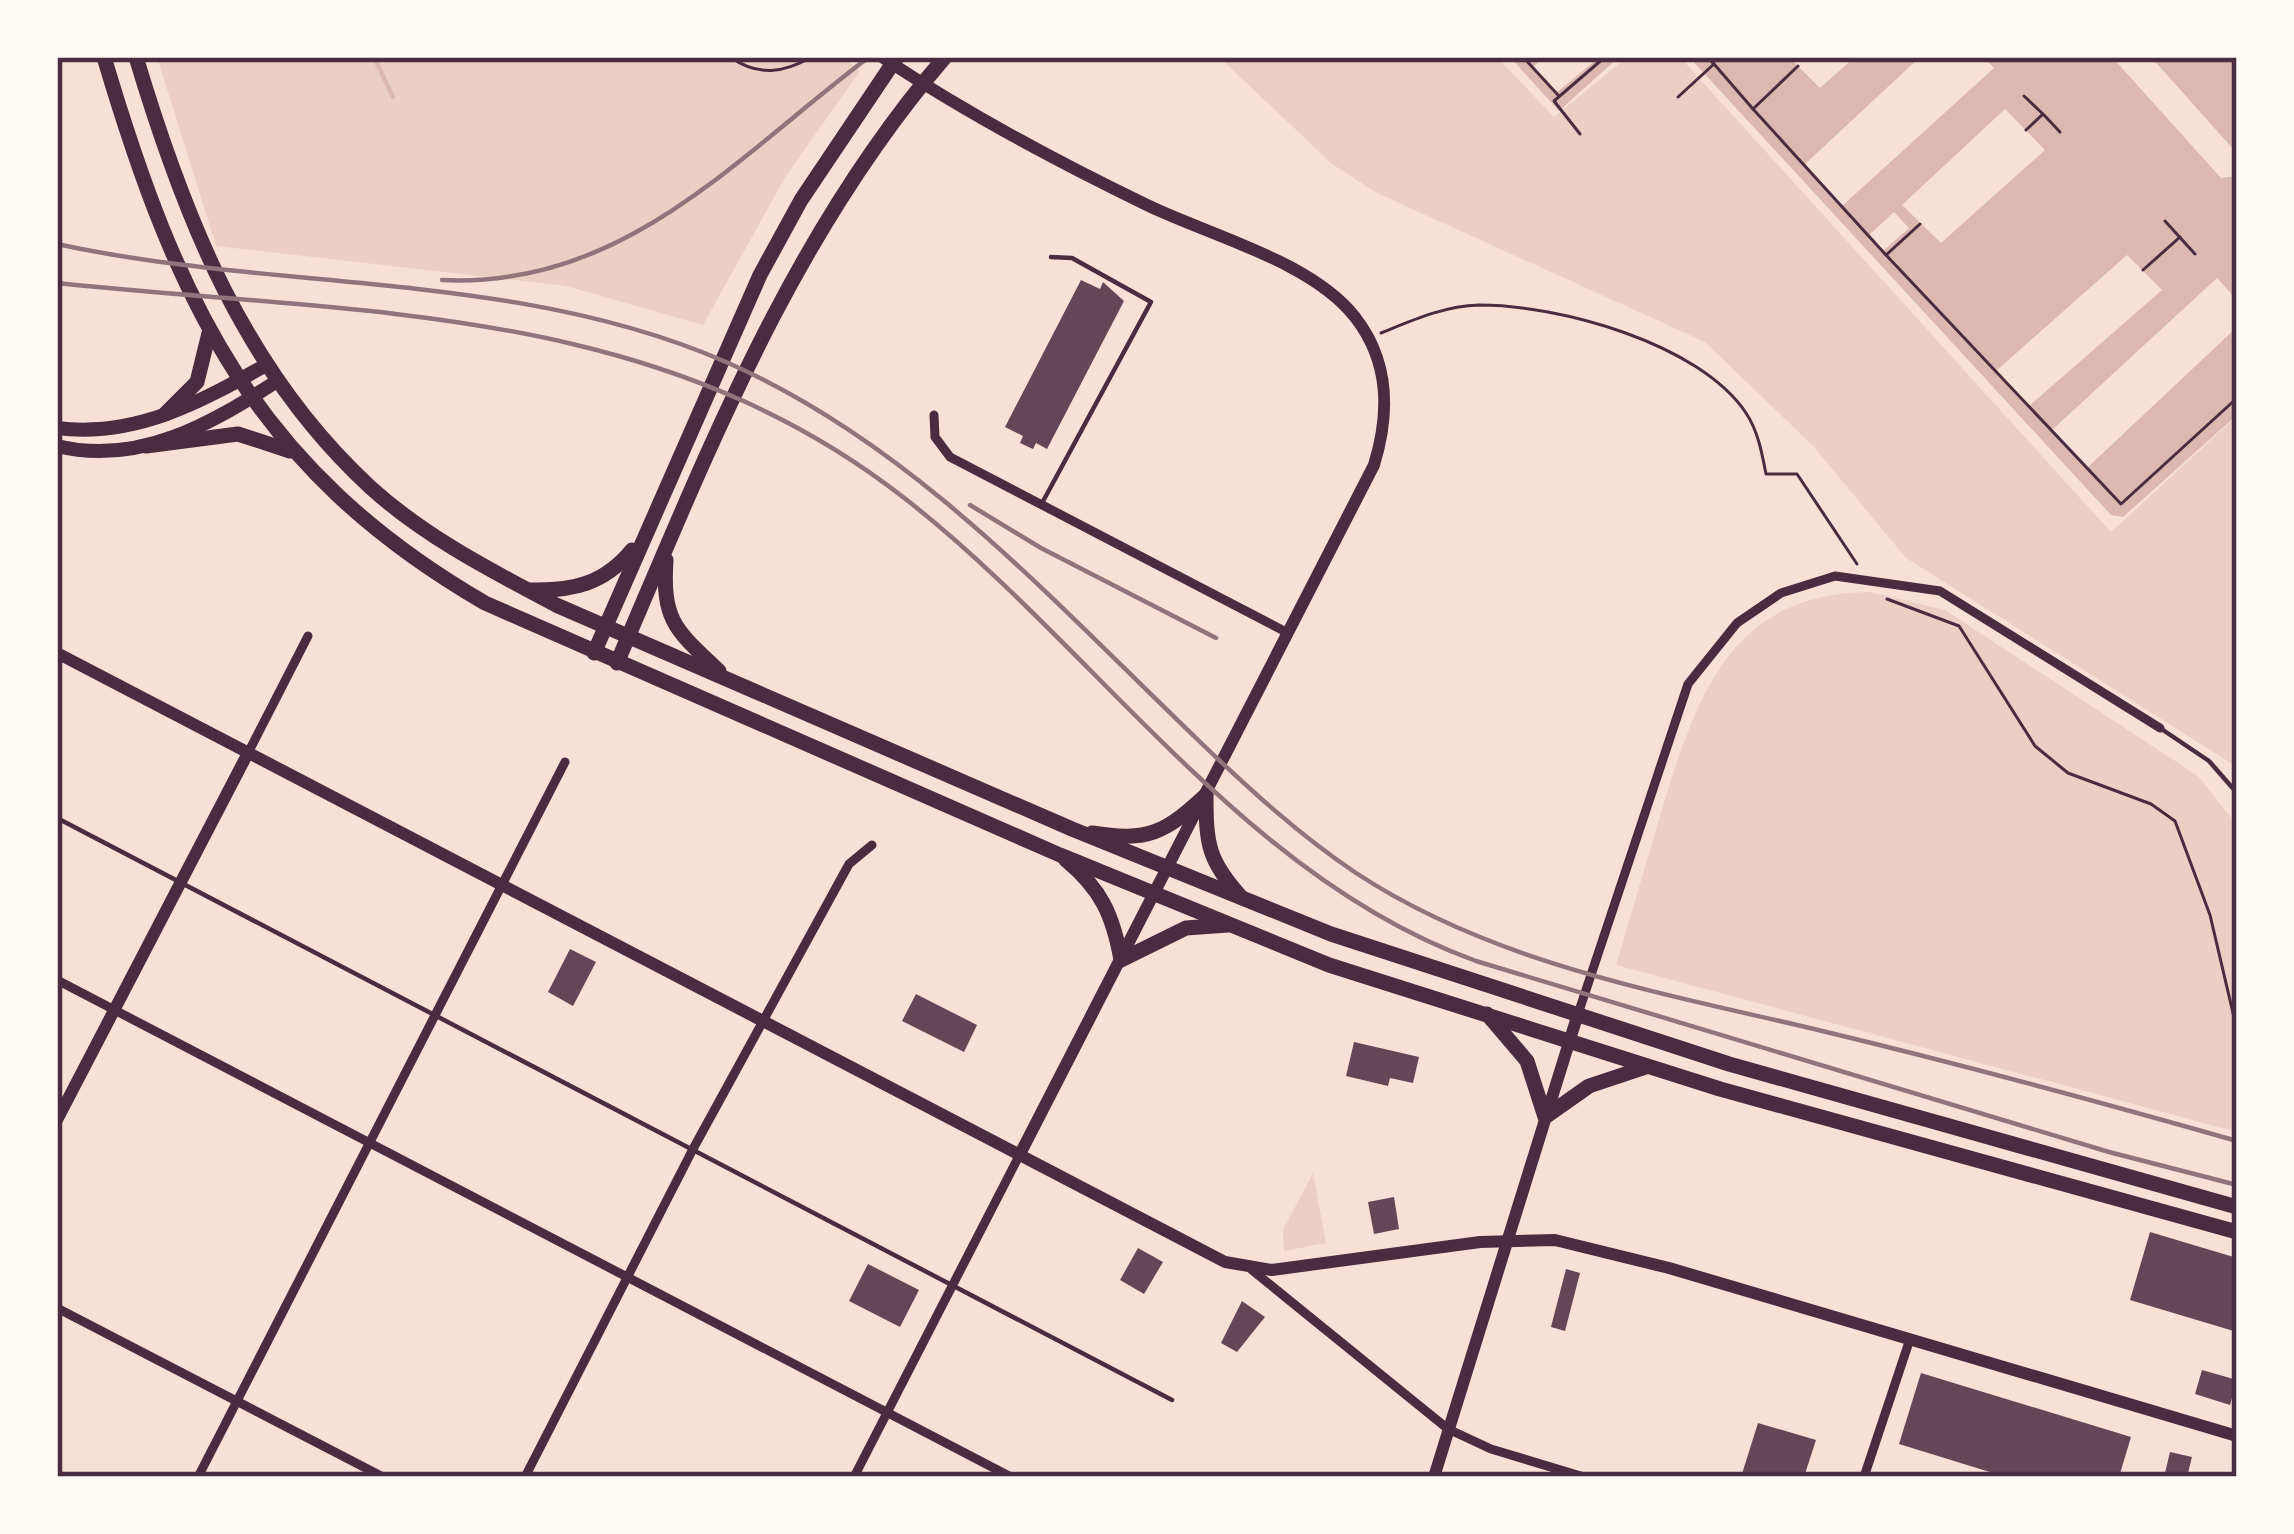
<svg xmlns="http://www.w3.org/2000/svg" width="2294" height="1534" viewBox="0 0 2294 1534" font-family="'Crimson Pro',serif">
<rect width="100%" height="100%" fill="#f7e1d7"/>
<g fill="#ebcfc5">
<path d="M 157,57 L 842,57 L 860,71 L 786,176 L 703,325 L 566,286 L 216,246 Z"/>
<path d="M 1219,57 L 1497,57 L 1554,117 L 1627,57 L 1680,57 L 2111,532 L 2237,416 L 2237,767 L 1906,558 L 1813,446 L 1705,342 L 1377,193 L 1332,164 Z"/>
<path d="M 1870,592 L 1945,610 L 2198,776 L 2237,825 L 2237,1132 L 1616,965 C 1631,914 1646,864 1661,813 C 1696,698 1729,593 1870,592 Z"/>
<path d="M 1313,1173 L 1326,1243 L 1284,1251 L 1283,1230 Z"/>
</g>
<g fill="#dcb8b0">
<path d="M 1510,57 L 1619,57 L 1559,111 Z"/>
<path d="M 1689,57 L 2112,57 L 2221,178 L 2237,176 L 2237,415 L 2123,517 L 2111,515 Z"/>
<path d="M 2151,57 L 2237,57 L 2237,150 L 2235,151 Z"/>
</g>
<g fill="#f7e1d7">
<path d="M 1544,57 L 1600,57 L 1556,93 L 1533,67 Z"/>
<path d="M 1789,57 L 1855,57 L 1820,88 Z"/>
<path d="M 1920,57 L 1984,57 L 1994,68 L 1842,206 L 1804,165 Z"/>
<path d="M 2005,109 L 2045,150 L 1941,243 L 1902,205 Z"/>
<path d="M 1894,212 L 1909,228 L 1882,252 L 1868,236 Z"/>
<path d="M 2127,255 L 2162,290 L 2028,407 L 1996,371 Z"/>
<path d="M 2217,278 L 2237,300 L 2237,327 L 2087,468 L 2052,430 Z"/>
</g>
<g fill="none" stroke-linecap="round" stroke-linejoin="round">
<path stroke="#dcb8b0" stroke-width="4.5" d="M 374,57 L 393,97"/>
</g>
<g fill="#644757">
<path d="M 1081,280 L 1100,289 L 1103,282 L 1124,301 L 1047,449 L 1036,443 L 1033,449 L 1020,443 L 1023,436 L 1005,427 Z"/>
<path d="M 570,949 L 596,962 L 573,1006 L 548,992 Z"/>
<path d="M 916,994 L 977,1025 L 964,1052 L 902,1021 Z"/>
<path d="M 1354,1042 L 1419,1057 L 1413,1083 L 1390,1078 L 1388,1086 L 1346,1076 Z"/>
<path d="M 1394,1197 L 1399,1229 L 1374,1234 L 1368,1202 Z"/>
<path d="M 2150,1232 L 2237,1258 L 2237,1332 L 2130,1300 Z"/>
<path d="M 1138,1248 L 1163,1262 L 1144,1294 L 1120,1280 Z"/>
<path d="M 868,1264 L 919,1290 L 900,1327 L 849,1301 Z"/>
<path d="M 1566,1269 L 1580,1273 L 1565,1331 L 1551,1327 Z"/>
<path d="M 1242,1301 L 1265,1317 L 1237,1352 L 1221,1343 Z"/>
<path d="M 2202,1370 L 2237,1380 L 2230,1405 L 2195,1394 Z"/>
<path d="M 1921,1373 L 2131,1437 L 2119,1477 L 2006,1477 L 1899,1444 Z"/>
<path d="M 1758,1423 L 1816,1440 L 1804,1477 L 1741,1477 Z"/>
<path d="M 2170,1452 L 2192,1457 L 2187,1477 L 2164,1477 Z"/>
</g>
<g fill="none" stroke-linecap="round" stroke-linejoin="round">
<g stroke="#4a2c40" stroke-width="3">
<path d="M 730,57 C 759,77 783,73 812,57"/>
<path d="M 1523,57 L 1558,95"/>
<path d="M 1714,64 L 1753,109 L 1798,66"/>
<path d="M 2024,96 L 2043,114 L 2026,130"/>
<path d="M 1678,97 L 1714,64 L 1707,57"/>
<path d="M 1753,109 L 1886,255 L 1920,224"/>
<path d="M 2044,115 L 2060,132"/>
<path d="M 1580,134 L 1554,101 L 1605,57"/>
<path d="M 2165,221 L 2195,254"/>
<path d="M 1886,255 L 2121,504 L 2237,398"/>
<path d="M 2143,270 L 2180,237"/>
<path d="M 1381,333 C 1413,320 1444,306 1479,305 C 1559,305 1699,343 1746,413 C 1758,431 1762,453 1766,474 L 1797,474 L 1857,564"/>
<path d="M 1887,599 L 1959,626 L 2035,746 L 2068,773 L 2151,804 L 2175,821 L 2210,915 L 2237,1030"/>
</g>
<g stroke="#4a2c40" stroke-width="4.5">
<path d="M 1041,505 L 1151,302 L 1072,258 L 1051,257"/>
<path d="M 2160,728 L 2209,761 L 2237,793"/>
<path d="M 57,818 L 1172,1400"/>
<path d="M 57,1472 L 67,1477"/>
</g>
<g stroke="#4a2c40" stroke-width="9">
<path d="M 934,415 L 935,437 L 950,457 L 1288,633"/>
<path d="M 248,753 L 308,636"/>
<path d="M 57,980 L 1011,1477"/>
<path d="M 1577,1017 L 1688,684 L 1737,623 L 1781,593 L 1835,576 L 1940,591 L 2160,728"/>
<path d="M 1252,1270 L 1448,1429 L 1491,1449 L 1584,1477"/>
<path d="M 57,1308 L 383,1477"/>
<path d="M 198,1477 L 565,762"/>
<path d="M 525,1477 L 693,1149 L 849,864 L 872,845"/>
<path d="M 854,1477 L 1019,1156"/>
<path d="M 1864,1477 L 1910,1339"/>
</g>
<g stroke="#4a2c40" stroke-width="12">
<path d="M 882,57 C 966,113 1056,161 1147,205 C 1211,236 1311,261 1355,317 C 1390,362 1390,413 1374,465 L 1019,1156"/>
<path d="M 57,653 L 1225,1262 L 1272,1270 L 1480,1242 L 1555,1240 L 1669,1268 L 2237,1436"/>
<path d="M 57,1120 L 248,753"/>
<path d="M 1434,1477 L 1577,1017"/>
</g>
<g stroke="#4a2c40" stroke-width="14">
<path d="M 57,428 C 135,438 201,402 266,365"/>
<path d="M 57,446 C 139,466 211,424 277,381"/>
</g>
<g stroke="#4a2c40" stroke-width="15">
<path d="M 1206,795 C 1206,844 1208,861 1242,898"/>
<path d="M 1092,833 C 1148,842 1165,833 1206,795"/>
<path d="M 1066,860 C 1101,889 1113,915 1121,960 L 1186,928 L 1228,925"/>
<path d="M 1487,1014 L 1527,1061 L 1545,1117 L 1589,1086 L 1646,1067"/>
</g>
<g stroke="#4a2c40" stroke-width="15">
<path d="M 104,57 C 177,303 254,469 485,603 L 1060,855 L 1329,965 L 1720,1089 L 2237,1232"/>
<path d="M 136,57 C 184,217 244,371 370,487 C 425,537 492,571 556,605 L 1072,829 L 1331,934 L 1729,1064 L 2237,1207"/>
<path d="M 165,414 L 197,382 L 209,333"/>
<path d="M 146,446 L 238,434 L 290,451"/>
<path d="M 666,560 C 662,622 676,630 719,671"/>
<path d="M 531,590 C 573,591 604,584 632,550"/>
<path d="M 594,653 L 760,275 L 801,200 L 897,57"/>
<path d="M 617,663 C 709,449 791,236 945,57"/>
</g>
<g stroke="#8f747c" stroke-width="4.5">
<path d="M 57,244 C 277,292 516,270 726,362 C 913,444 1053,601 1198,740 C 1248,788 1298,834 1356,873 C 1493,963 1657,992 1814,1029 C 1956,1063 2097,1101 2237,1141"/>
<path d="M 442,280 C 623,289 735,158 869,57"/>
<path d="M 57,283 C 358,315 652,302 903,497 C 1094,645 1242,877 1476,961 L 2109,1152 L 2237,1185"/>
<path d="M 970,505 L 1041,548 L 1216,638"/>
</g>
</g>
<rect width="2294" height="1534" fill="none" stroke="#fffaf5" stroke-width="120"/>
<rect x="60" y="60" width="2174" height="1414" fill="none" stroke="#4a2c40" stroke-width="4.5"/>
</svg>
